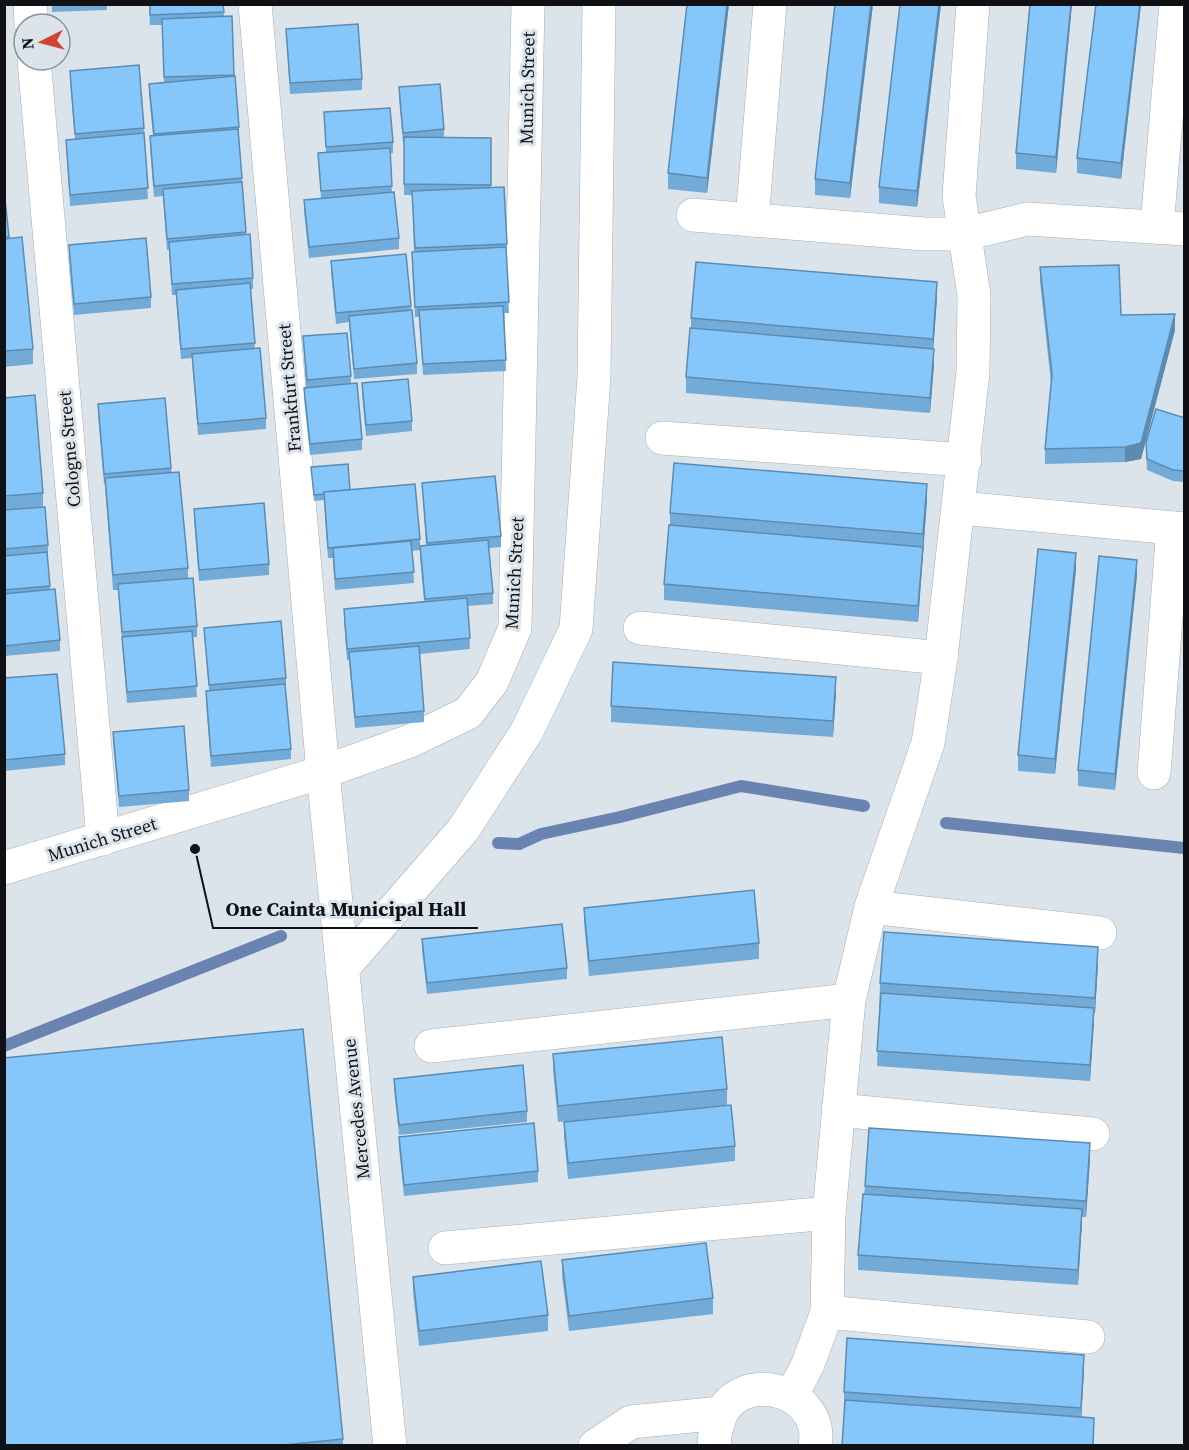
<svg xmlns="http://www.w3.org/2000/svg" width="1189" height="1450" viewBox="0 0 1189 1450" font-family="'Source Serif 4',serif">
<rect width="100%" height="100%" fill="#dce4eb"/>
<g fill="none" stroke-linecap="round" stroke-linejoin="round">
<g stroke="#6a84b2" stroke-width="12">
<path d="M 946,823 L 1184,848"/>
<path d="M 498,843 L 519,844 L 541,834 L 620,817 L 741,786 L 864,806"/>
<path d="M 4,1046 L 281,936"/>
</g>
<defs>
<g id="minor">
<path d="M 30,4 L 31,24"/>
<path d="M 255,4 L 323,772 L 390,1446"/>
<path d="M 34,60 L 103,839"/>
<path d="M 693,215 L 924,234 L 966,234 L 1027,219 L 1184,229"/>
<path d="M 752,220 L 770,4"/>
<path d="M 1157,226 L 1176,4"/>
<path d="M 662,438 L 965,460"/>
<path d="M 960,508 L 1184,529"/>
<path d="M 640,628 L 941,658"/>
<path d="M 1154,773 L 1173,528"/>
<path d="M 4,868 L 323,772 L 410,741 L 468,713 L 492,682 L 515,628 L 528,4"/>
<path d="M 871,907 L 1100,933"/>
<path d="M 342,969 L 463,830 L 527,731 L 576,629 L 594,377 L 599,4"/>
<path d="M 431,1046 L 849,1000"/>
<path d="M 838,1110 L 1093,1134"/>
<path d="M 445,1248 L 829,1213"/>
<path d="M 827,1312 L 1088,1337"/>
<path d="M 792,1395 L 808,1364 L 827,1312 L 829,1213 L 849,1000 L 871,907 L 928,743 L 941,658 L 973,372 L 974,295 L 959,196 L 973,4"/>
<path d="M 595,1446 L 631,1422 L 721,1413"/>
<path d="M 715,1446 C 713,1438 716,1431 718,1423 C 734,1365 826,1388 815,1446"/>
</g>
</defs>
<use href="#minor" stroke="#a6aeb4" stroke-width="34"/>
<use href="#minor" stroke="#fff" stroke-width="33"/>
</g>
<g fill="#72abd8">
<path d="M 52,4 L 107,4 L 107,10 L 52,12 Z"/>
<path d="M 149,4 L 223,4 L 224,16 L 232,16 L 234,76 L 239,127 L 239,137 L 246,235 L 253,278 L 253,289 L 250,289 L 255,349 L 266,418 L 266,429 L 198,435 L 192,358 L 181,359 L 176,295 L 172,295 L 169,249 L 167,250 L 163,196 L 154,197 L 150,147 L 150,136 L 153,136 L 149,94 L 149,84 L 164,82 L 162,25 L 150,25 Z"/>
<path d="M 687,4 L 729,4 L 707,193 L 668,189 L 668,173 Z"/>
<path d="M 873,4 L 850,198 L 815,195 L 815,179 Z"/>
<path d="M 900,4 L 941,4 L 917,207 L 879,203 L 879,187 Z"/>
<path d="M 1072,4 L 1056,173 L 1016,169 L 1016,153 Z"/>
<path d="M 1141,4 L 1121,179 L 1077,173 L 1077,158 Z"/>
<path d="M 286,29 L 362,79 L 362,90 L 290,94 Z"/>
<path d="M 70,71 L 144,128 L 148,199 L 70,206 L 66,140 L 75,139 L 70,82 Z"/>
<path d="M 399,87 L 444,129 L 444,137 L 491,138 L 491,188 L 507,244 L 506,254 L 509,313 L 504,313 L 506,371 L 423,375 L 419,317 L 415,317 L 412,263 L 412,252 L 414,252 L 412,195 L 404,195 L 404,143 L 403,143 L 399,98 Z"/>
<path d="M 324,112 L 393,142 L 393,153 L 390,153 L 392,192 L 399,238 L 399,249 L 309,258 L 304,211 L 304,200 L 321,198 L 318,153 L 326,152 Z"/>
<path d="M 4,189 L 9,238 L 33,349 L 33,364 L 4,367 Z"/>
<path d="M 69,245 L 151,297 L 151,308 L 74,315 L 69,255 Z"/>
<path d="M 331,261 L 411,306 L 417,363 L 417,374 L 354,379 L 349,322 L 336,324 L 331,272 Z"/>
<path d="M 1040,267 L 1121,315 L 1175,330 L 1141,459 L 1125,462 L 1045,464 L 1045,449 L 1051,383 L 1040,282 Z"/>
<path d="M 937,298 L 933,349 L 934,365 L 930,413 L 686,393 L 686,377 L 691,329 L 691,318 Z"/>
<path d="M 303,336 L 351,376 L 351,384 L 362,439 L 362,450 L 310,455 L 304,398 L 304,388 L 306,387 Z"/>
<path d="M 362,383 L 412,421 L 412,431 L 366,436 L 362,394 Z"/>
<path d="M 4,398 L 43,493 L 43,507 L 48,545 L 48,556 L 47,556 L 50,589 L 60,640 L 60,651 L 4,656 Z"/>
<path d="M 98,404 L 171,468 L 188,568 L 188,578 L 197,626 L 197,637 L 193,637 L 197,697 L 127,703 L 118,590 L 113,590 L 105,484 L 104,484 L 98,415 Z"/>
<path d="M 1185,418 L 1185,482 L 1173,481 L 1147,470 L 1146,453 L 1146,442 Z"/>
<path d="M 311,467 L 350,490 L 420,539 L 420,550 L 412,551 L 414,583 L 335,590 L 333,558 L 328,558 L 324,500 L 314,501 Z"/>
<path d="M 422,483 L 501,536 L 501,547 L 489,548 L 493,593 L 493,604 L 468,606 L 470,649 L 419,654 L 424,711 L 424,722 L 355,728 L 349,660 L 347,660 L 344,619 L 344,609 L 424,601 L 420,556 L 420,546 L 426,545 Z"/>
<path d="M 927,500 L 918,622 L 664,600 L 664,584 L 670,525 L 670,513 Z"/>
<path d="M 194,509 L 269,564 L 269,575 L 199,581 L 194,519 Z"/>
<path d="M 1076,569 L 1055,774 L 1018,771 L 1018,755 Z"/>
<path d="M 1137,575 L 1115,790 L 1078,786 L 1078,770 Z"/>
<path d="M 204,628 L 286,678 L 286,689 L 285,689 L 291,749 L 291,759 L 211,767 L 206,701 L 206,691 L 209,690 Z"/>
<path d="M 4,678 L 65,754 L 65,765 L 4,771 Z"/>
<path d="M 836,693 L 833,737 L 611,722 L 611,706 Z"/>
<path d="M 113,732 L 189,790 L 189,801 L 119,807 L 113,742 Z"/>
<path d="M 584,908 L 759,943 L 759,959 L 589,976 L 584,923 Z"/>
<path d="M 422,939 L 567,968 L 567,979 L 427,994 L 422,950 Z"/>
<path d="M 1098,963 L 1095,1013 L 1094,1013 L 1090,1081 L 877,1066 L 880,983 Z"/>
<path d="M 553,1054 L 727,1089 L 727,1105 L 558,1122 L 553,1070 Z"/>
<path d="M 394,1079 L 527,1111 L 527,1122 L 399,1135 L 394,1090 Z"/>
<path d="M 564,1122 L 735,1146 L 735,1161 L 568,1179 L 564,1137 Z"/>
<path d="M 399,1137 L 538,1171 L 538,1182 L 404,1196 L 399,1148 Z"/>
<path d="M 1090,1159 L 1086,1217 L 1082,1217 L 1078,1285 L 858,1270 L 858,1255 L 865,1186 Z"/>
<path d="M 562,1260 L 713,1298 L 713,1314 L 569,1331 L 562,1276 Z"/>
<path d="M 413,1277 L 548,1315 L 548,1331 L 419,1346 L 413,1292 Z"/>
<path d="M 1084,1370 L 1081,1417 L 1094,1433 L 844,1408 L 844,1392 Z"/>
<path d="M 343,1439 L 343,1446 L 4,1446 Z"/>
</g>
<g fill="#5d8bb0">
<path d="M 727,4 L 729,4 L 707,193 L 707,178 Z"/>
<path d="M 871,4 L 873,4 L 850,198 L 850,183 Z"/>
<path d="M 939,4 L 941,4 L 917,207 L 917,191 Z"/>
<path d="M 1071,4 L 1072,4 L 1056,173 L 1056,157 Z"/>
<path d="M 1140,4 L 1141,4 L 1121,179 L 1121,163 Z"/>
<path d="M 937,282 L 937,298 L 933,354 L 933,339 Z"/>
<path d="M 1175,314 L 1175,330 L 1141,459 L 1125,462 L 1125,447 Z"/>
<path d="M 934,349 L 934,365 L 930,413 L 930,398 Z"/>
<path d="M 927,484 L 927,500 L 918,622 L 918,606 L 923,547 L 923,534 Z"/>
<path d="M 1076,553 L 1076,569 L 1055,774 L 1055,759 Z"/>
<path d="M 1137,560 L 1137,575 L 1115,790 L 1115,774 Z"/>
<path d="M 836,677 L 836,693 L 833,737 L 833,721 Z"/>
<path d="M 1098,947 L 1098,963 L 1095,1013 L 1095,998 Z"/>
<path d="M 1094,1008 L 1094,1023 L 1090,1081 L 1090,1065 Z"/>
<path d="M 1090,1143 L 1090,1159 L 1086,1217 L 1086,1201 Z"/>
<path d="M 1082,1209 L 1082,1224 L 1078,1285 L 1078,1270 Z"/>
<path d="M 1084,1355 L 1084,1370 L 1081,1424 L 1081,1408 Z"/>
</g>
<g fill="#85c7fb" stroke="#5d8bb0" stroke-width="1.5">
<path d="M 150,4 L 223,4 L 224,12 L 150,15 Z"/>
<path d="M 687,4 L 727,4 L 707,178 L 668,173 Z"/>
<path d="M 835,4 L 871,4 L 850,183 L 815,179 Z"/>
<path d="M 900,4 L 939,4 L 917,191 L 879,187 Z"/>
<path d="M 1030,4 L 1071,4 L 1056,157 L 1016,153 Z"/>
<path d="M 1096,4 L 1140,4 L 1121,163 L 1077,158 Z"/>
<path d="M 232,16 L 234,75 L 164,77 L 162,19 Z"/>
<path d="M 358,24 L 362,79 L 290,83 L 286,29 Z"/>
<path d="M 139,65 L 144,128 L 75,134 L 70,71 Z"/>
<path d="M 235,76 L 239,127 L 154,134 L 149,84 Z"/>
<path d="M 440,84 L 444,129 L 403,133 L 399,87 Z"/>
<path d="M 390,108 L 393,142 L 326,147 L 324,112 Z"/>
<path d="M 238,129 L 242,178 L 154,186 L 150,136 Z"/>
<path d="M 144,133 L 148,188 L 70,195 L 66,140 Z"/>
<path d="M 404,137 L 491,138 L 491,185 L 404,184 Z"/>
<path d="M 390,148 L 392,186 L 321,191 L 318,153 Z"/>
<path d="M 242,182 L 246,232 L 167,239 L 163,189 Z"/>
<path d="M 504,187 L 507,244 L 415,248 L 412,191 Z"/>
<path d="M 4,189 L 9,237 L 4,237 Z"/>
<path d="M 394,192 L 399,238 L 309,247 L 304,200 Z"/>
<path d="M 250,234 L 253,278 L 172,284 L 169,242 Z"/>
<path d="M 22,237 L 33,349 L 4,351 L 4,239 Z"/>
<path d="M 146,238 L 151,297 L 74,304 L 69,245 Z"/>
<path d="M 506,247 L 509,302 L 415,307 L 412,252 Z"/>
<path d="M 406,254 L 411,306 L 336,313 L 331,261 Z"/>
<path d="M 696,262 L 937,282 L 933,339 L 691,318 Z"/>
<path d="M 1119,265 L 1121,315 L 1175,314 L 1141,443 L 1125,447 L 1045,449 L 1052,374 L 1040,267 Z"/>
<path d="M 250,283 L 255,343 L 181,349 L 176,290 Z"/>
<path d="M 503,306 L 506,360 L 423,364 L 419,310 Z"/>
<path d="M 412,310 L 417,363 L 354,369 L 349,316 Z"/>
<path d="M 690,328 L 934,349 L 930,398 L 686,377 Z"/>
<path d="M 347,333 L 351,376 L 307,380 L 303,336 Z"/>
<path d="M 260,348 L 266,418 L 198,424 L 192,354 Z"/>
<path d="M 408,379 L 412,421 L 366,425 L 362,383 Z"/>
<path d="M 357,383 L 362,439 L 310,444 L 304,388 Z"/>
<path d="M 35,395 L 43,493 L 4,496 L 4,398 Z"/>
<path d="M 165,398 L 171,468 L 104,474 L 98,404 Z"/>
<path d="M 1156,409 L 1185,418 L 1185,471 L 1173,470 L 1147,459 L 1146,442 Z"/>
<path d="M 674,463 L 927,484 L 923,534 L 670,513 Z"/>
<path d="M 348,464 L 350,490 L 324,492 L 324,494 L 314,495 L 311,467 Z"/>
<path d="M 179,472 L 188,568 L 113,575 L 105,478 Z"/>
<path d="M 495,476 L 501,536 L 427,543 L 422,483 Z"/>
<path d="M 415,484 L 420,539 L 328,548 L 324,492 Z"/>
<path d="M 264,503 L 269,564 L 199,570 L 194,509 Z"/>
<path d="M 45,507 L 48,545 L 4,549 L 4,510 Z"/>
<path d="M 669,525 L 923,547 L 918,606 L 664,584 Z"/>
<path d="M 488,540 L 493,593 L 425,599 L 420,546 Z"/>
<path d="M 411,541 L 414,572 L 335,579 L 333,548 Z"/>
<path d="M 1038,549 L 1076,553 L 1055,759 L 1018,755 Z"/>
<path d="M 47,552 L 50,586 L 4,590 L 4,556 Z"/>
<path d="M 1099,556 L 1137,560 L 1115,774 L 1078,770 Z"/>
<path d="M 193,578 L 197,626 L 122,632 L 118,584 Z"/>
<path d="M 55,589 L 60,640 L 4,646 L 4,594 Z"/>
<path d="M 467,598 L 470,638 L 347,649 L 344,609 Z"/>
<path d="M 281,621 L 286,678 L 209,685 L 204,628 Z"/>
<path d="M 192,631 L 197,686 L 127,692 L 122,637 Z"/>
<path d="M 419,646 L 424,711 L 355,717 L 349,652 Z"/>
<path d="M 613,662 L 836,677 L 833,721 L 611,706 Z"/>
<path d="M 57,674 L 65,754 L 4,760 L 4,678 Z"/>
<path d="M 285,684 L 291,749 L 211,756 L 206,691 Z"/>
<path d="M 184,726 L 189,790 L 119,796 L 113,732 Z"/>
<path d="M 754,890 L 759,943 L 589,961 L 584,908 Z"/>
<path d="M 562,924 L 567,968 L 427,983 L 422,939 Z"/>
<path d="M 884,932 L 1098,947 L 1095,998 L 880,983 Z"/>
<path d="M 881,993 L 1094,1008 L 1090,1065 L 877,1051 Z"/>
<path d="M 303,1029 L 343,1439 L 274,1446 L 4,1446 L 4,1058 Z"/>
<path d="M 722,1037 L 727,1089 L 558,1106 L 553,1054 Z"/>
<path d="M 523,1065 L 527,1111 L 399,1125 L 394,1079 Z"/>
<path d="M 731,1105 L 735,1146 L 568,1163 L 564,1122 Z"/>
<path d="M 534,1123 L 538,1171 L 404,1185 L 399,1137 Z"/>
<path d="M 869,1128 L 1090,1143 L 1086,1201 L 865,1186 Z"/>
<path d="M 863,1194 L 1082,1209 L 1078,1270 L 858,1255 Z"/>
<path d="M 706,1243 L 713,1298 L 569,1316 L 562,1260 Z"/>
<path d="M 541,1261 L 548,1315 L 419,1331 L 413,1277 Z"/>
<path d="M 847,1338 L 1084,1355 L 1081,1408 L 844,1392 Z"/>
<path d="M 845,1400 L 1094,1418 L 1093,1446 L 842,1446 Z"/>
</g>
<g text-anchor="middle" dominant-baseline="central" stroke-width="6" stroke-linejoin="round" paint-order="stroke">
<g font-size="18" fill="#0f1114" stroke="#dce4eb">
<text transform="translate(527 88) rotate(-89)">Munich Street</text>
<text transform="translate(289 388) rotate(-95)">Frankfurt Street</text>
<text transform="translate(69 449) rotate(-95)">Cologne Street</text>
<text transform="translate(514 573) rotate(-87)">Munich Street</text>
<text transform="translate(102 839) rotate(-17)">Munich Street</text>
<text transform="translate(356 1109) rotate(-96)">Mercedes Avenue</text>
</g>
</g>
<path fill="none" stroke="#0f1114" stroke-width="2" d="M195 849L213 928H478"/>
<circle fill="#0f1114" stroke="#dce4eb" stroke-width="2" cx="195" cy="849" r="6"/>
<g font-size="20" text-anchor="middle" font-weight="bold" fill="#0f1114" stroke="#dce4eb" stroke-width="6" stroke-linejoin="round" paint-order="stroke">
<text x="346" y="916">One Cainta Municipal Hall</text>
</g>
<rect width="1189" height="1450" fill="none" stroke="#0f1114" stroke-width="12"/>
<g transform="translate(42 42) rotate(264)"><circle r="28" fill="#dce4eb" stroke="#8a9095" stroke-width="1.5"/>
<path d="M0-4.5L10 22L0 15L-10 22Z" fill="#d14432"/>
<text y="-9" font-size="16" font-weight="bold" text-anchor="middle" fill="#0f1114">N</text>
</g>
</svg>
